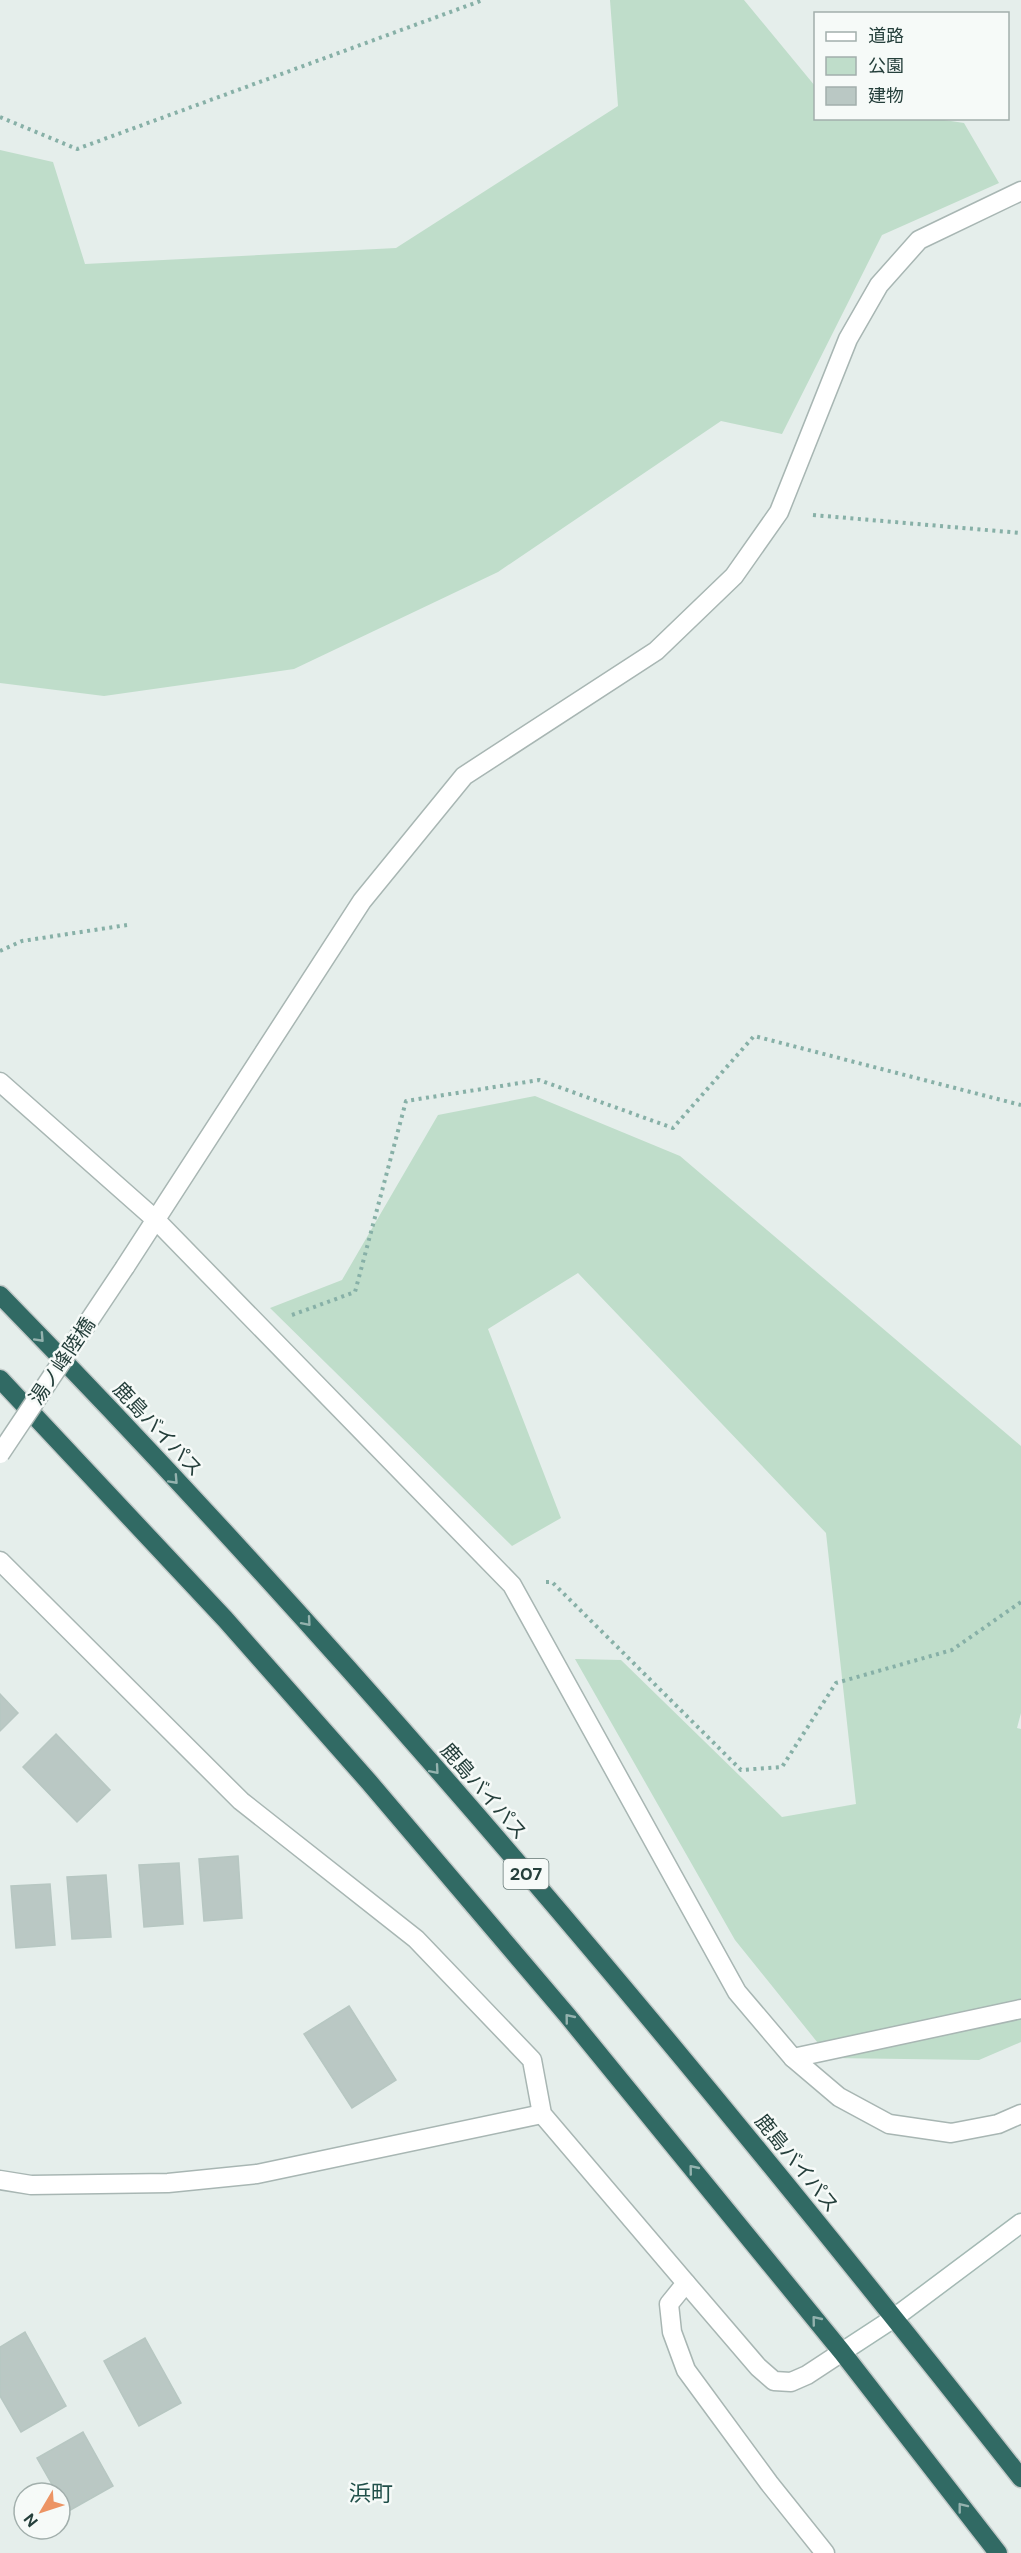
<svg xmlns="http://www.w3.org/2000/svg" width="1021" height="2553" viewBox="0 0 1021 2553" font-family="'DM Sans','Noto Sans JP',sans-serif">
<rect width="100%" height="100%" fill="#e5eeeb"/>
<g fill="#bfddca">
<path d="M 610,0 L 744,0 L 815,86 L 816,118 L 931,118 L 964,123 L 999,183 L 882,235 L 782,434 L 721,421 L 498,572 L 294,669 L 104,696 L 0,683 L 0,150 L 53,162 L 85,264 L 396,248 L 618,106 Z"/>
<path d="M 535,1096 L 680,1156 L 1021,1446 L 1021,1713 L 1017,1728 L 1021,1729 L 1021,2042 L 979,2060 L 830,2058 L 735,1940 L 575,1659 L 621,1660 L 782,1817 L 856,1804 L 826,1533 L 578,1273 L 488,1329 L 561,1518 L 512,1546 L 270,1308 L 342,1280 L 438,1115 Z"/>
</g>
<g fill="#bac8c4" stroke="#b7c7c2" stroke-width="1.5">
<path d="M 0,1694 L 18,1713 L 0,1731 Z"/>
<path d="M 56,1734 L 110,1790 L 77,1822 L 23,1767 Z"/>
<path d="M 238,1856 L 242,1918 L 204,1921 L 199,1859 Z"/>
<path d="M 179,1863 L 183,1924 L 144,1927 L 139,1865 Z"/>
<path d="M 106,1875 L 111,1937 L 72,1939 L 67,1877 Z"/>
<path d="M 50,1884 L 55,1945 L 16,1948 L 11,1886 Z"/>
<path d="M 349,2006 L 396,2080 L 352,2108 L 304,2034 Z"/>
<path d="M 25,2332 L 66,2406 L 21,2432 L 0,2396 L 0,2347 Z"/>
<path d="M 145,2338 L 181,2403 L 139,2426 L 104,2361 Z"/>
<path d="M 83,2432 L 113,2486 L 67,2512 L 60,2499 L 60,2493 L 57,2493 L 37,2458 Z"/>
</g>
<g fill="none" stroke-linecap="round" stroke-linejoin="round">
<defs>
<g id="street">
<path d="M 0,1082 L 156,1220 L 512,1585 L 737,1992 L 793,2058 L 839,2097 L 889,2124 L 951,2133 L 998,2124 L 1021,2114"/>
<path d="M 125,1267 L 362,901 L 464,776 L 656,651 L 734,576 L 779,512 L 848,339 L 879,285 L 919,240 L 1021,191"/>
<path d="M 0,1561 L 241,1801 L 416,1939 L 532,2060 L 542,2114 L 686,2283 L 669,2304 L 672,2332 L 686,2370 L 769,2483 L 825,2553"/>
<path d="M 793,2058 L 1021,2009"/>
<path d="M 0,2180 L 31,2185 L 168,2183 L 257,2174 L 542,2114"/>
<path d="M 686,2283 L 758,2367 L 774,2381 L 791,2382 L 807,2375 L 842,2352"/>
</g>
<path id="secondary" d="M 842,2352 L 894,2318 L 1021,2223"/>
<g id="highway">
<path d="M 0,1295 C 365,1668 699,2069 1021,2478"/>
<path d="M 0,1379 L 225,1619 L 369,1782 L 567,2015 L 842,2352 L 998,2553"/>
</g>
</defs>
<use href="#street" stroke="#a8b6b3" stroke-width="21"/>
<use href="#secondary" stroke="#a4b9b4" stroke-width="21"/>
<use href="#highway" stroke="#c2c9c8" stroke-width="21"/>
<g stroke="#87b0a7" stroke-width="4" stroke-dasharray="3 4.5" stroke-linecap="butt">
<path d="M 0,117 L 77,149 L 483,0"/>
<path d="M 813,515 L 1021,533"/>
<path d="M 0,951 L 22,941 L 127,925"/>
<path d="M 292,1315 L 355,1292 L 406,1101 L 539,1080 L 673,1128 L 754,1036 L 1021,1105"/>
<path d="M 546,1582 L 552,1582 L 741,1770 L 782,1767 L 836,1683 L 952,1650 L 1021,1602"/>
</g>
<use href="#street" stroke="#fff" stroke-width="18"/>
<use href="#secondary" stroke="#fff" stroke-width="18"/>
<use href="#highway" stroke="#316a64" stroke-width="18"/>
<defs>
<path id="street-bridge" d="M 0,1454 L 125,1267"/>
</defs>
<use href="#street-bridge" stroke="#a8b6b3" stroke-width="21" stroke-linecap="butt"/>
<use href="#street-bridge" stroke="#fff" stroke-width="18"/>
</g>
<defs><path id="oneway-chevron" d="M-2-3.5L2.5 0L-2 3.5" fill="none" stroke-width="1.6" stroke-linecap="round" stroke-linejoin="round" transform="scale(1.5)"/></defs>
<g stroke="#94b2ae">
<use href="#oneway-chevron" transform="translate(40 1338) rotate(47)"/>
<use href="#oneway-chevron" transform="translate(174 1480) rotate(47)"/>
<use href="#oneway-chevron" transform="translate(307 1622) rotate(49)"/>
<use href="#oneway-chevron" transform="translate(435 1770) rotate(49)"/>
<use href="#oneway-chevron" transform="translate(569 2018) rotate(-129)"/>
<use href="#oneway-chevron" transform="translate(693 2169) rotate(-129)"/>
<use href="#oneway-chevron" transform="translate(816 2320) rotate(-129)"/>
<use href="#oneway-chevron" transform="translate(962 2507) rotate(-128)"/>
</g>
<g text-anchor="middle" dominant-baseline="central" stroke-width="5" stroke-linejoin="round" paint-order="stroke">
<rect fill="#f6faf8" stroke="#647774" stroke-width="1.5" x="503.5" y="1859" width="45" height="30" rx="4.5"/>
<g font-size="18" font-weight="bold" fill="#253f3b">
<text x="526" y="1874">207</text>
</g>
<g font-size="20" fill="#253f3b" stroke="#f6faf8">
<text transform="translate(62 1361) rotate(-56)">湯ノ峰陸橋</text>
<text transform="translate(158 1429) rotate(47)">鹿島バイパス</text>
<text transform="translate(484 1791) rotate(49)">鹿島バイパス</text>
<text transform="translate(797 2163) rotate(51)">鹿島バイパス</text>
</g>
<g font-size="22" fill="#21504a" stroke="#f6faf8">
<text x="371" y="2493">浜町</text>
</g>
</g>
<rect x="814" y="12" width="195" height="108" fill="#f6faf8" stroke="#a2afac" stroke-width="1.5"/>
<rect x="826" y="32" width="30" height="9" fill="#ffffff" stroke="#a2afac" stroke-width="1.5"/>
<text x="868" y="42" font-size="18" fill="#253f3b">道路</text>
<rect x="826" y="57" width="30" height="18" fill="#bfddca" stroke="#a2afac" stroke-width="1.5"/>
<text x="868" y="72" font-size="18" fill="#253f3b">公園</text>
<rect x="826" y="87" width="30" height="18" fill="#bac8c4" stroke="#a2afac" stroke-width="1.5"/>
<text x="868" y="102" font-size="18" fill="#253f3b">建物</text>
<g transform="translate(42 2511) rotate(231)"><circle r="28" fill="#f6faf8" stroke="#a2afac" stroke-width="1.5"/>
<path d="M0-4.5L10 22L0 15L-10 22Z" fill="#ec9464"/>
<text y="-9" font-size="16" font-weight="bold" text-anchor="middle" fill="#253f3b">N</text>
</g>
</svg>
